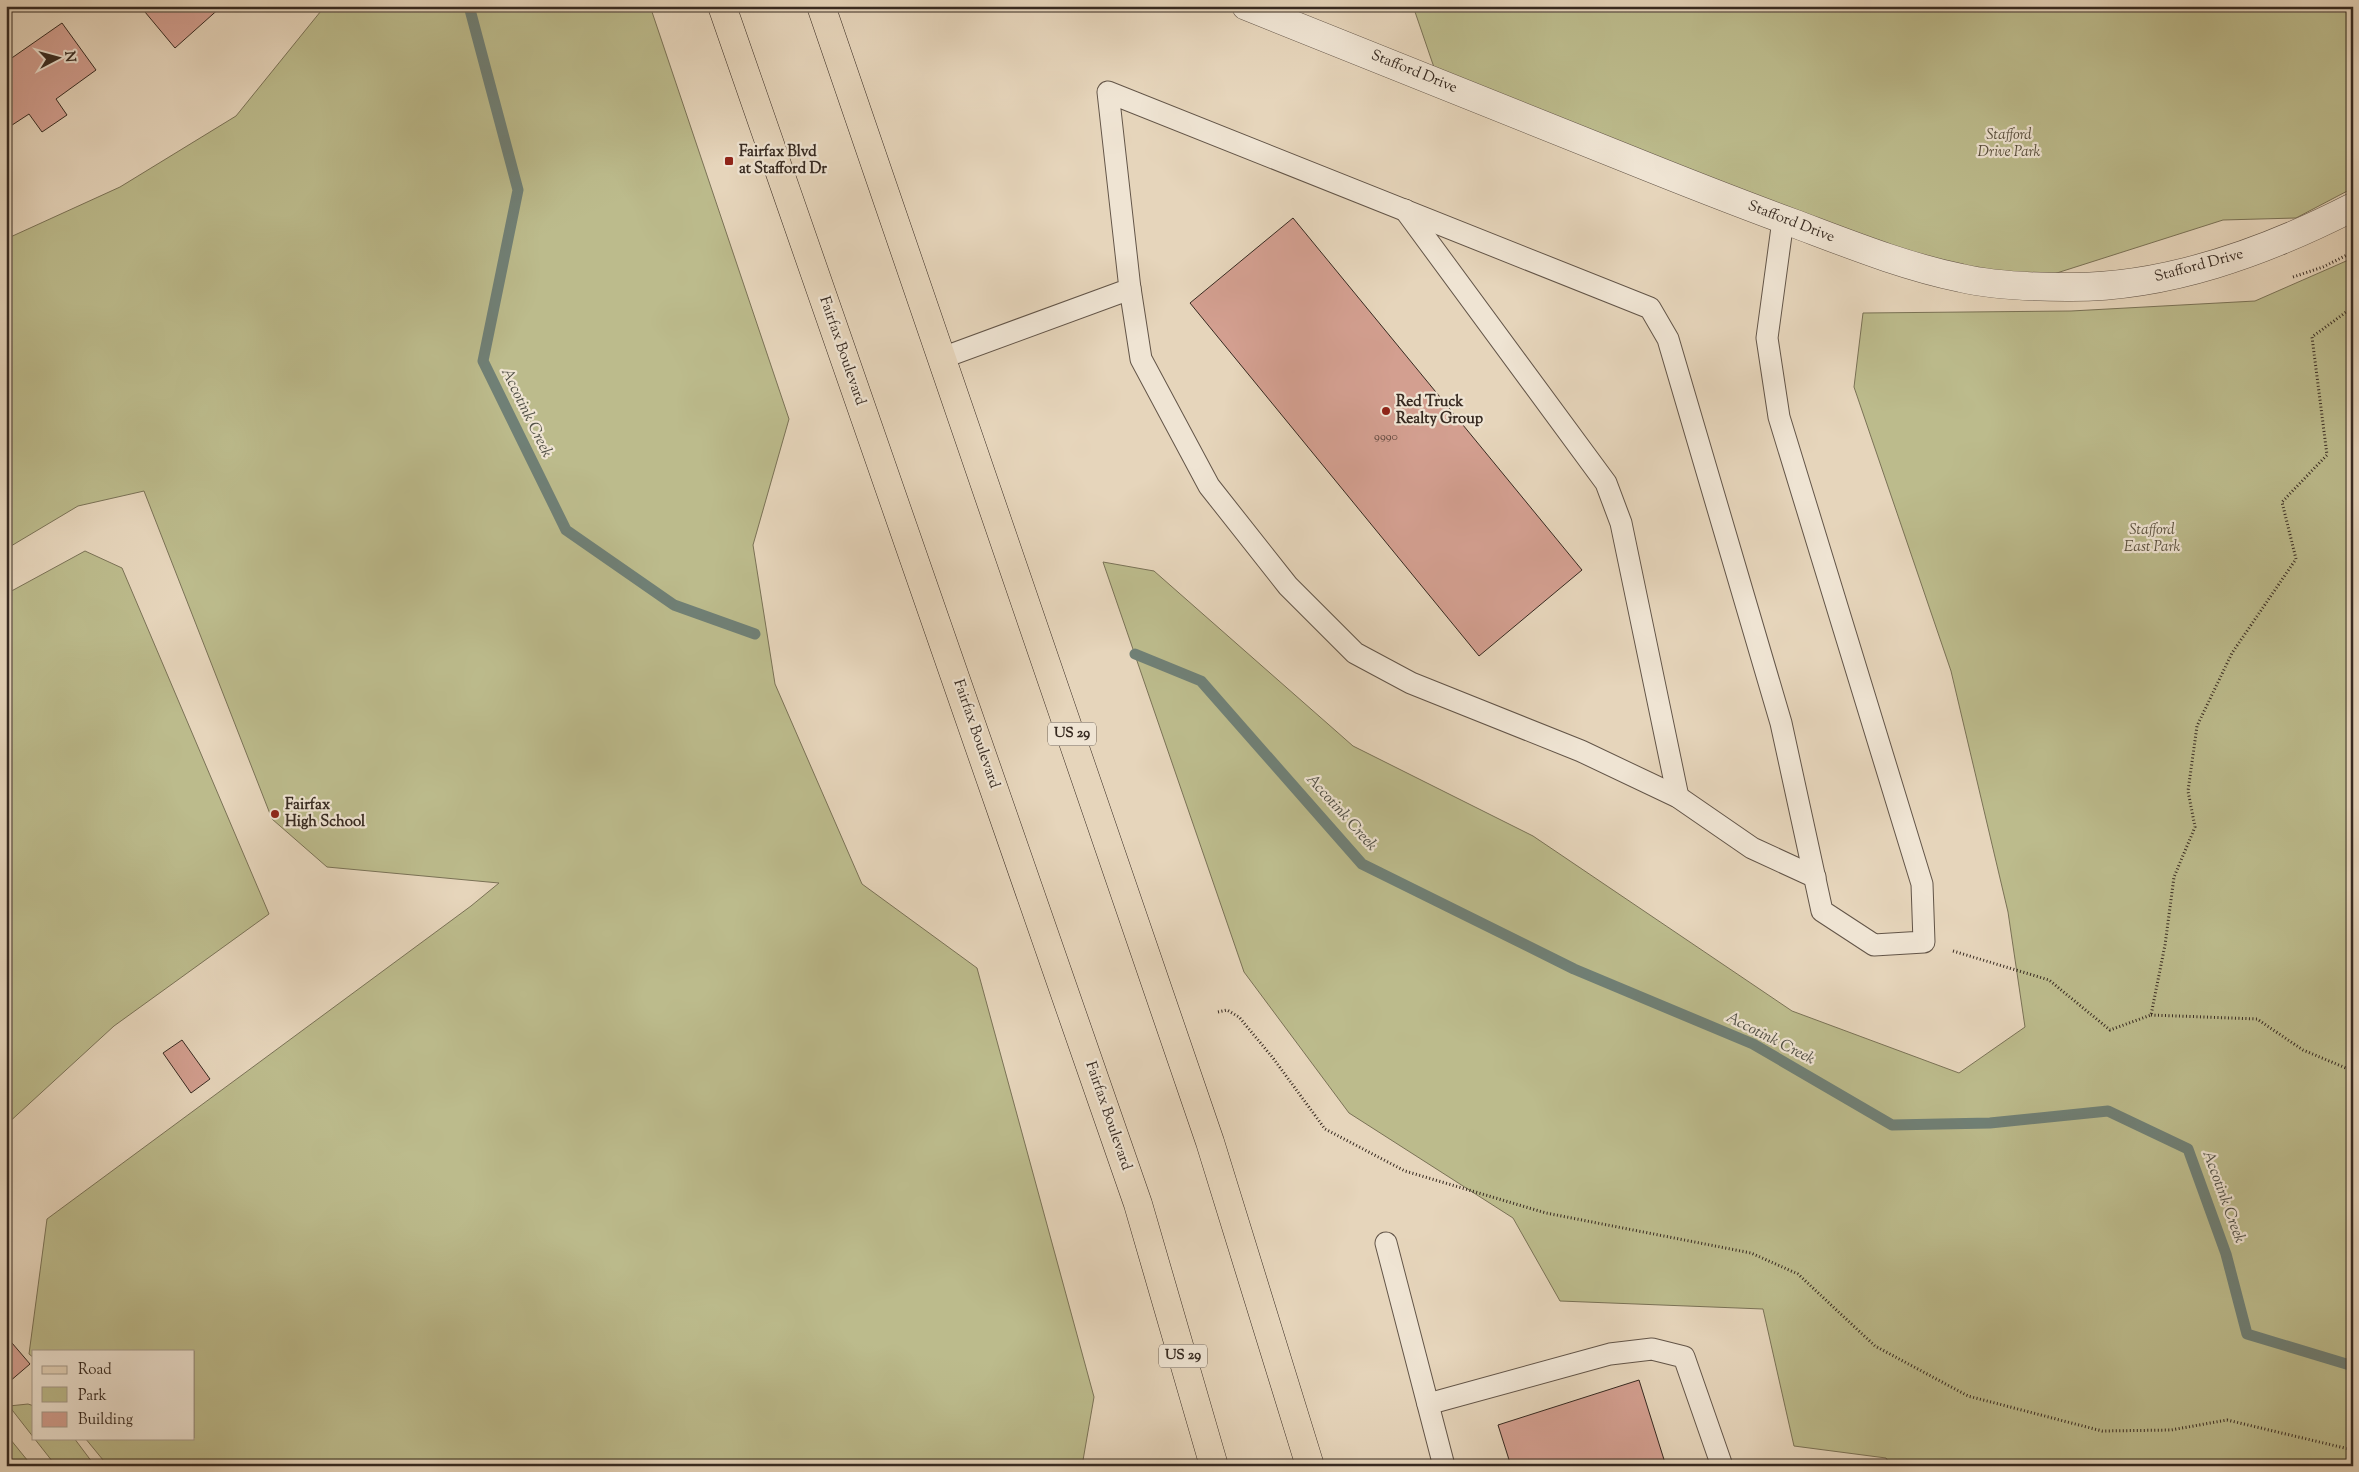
<svg xmlns="http://www.w3.org/2000/svg" width="2359" height="1472" viewBox="0 0 2359 1472" font-family="'Sorts Mill Goudy',serif">
<rect width="100%" height="100%" fill="#e6d5bb"/>
<filter id="stains"><feTurbulence type="fractalNoise" baseFrequency=".004" numOctaves="4"/><feColorMatrix values="0 0 0 0 .2 0 0 0 0 .09 0 0 0 0 .02 0 0 0 .5 -.17"/></filter>
<radialGradient id="worn" r=".72"><stop offset=".6" stop-color="#630" stop-opacity="0"/><stop offset="1" stop-color="#630" stop-opacity=".3"/></radialGradient>
<g fill="#bcbb8c" stroke="#7a7256">
<path d="M 325,6 L 650,6 L 789,419 L 753,545 L 775,684 L 862,884 L 977,968 L 1094,1397 L 1082,1466 L 108,1466 L 85,1438 L 194,1438 L 194,1351 L 34,1351 L 34,1358 L 29,1354 L 47,1219 L 471,906 L 499,883 L 327,867 L 272,819 L 144,491 L 78,506 L 6,549 L 6,239 L 120,187 L 236,116 Z"/>
<path d="M 1413,6 L 2353,6 L 2353,188 L 2296,218 L 2223,220 L 2016,286 L 1885,258 L 1439,82 Z"/>
<path d="M 2353,258 L 2353,1466 L 1891,1466 L 1886,1458 L 1794,1446 L 1763,1309 L 1560,1301 L 1513,1218 L 1349,1113 L 1244,972 L 1103,562 L 1154,571 L 1353,746 L 1533,836 L 1792,1011 L 1959,1073 L 2025,1027 L 2008,912 L 1951,671 L 1854,387 L 1863,313 L 2071,311 L 2255,301 Z"/>
<path d="M 85,551 L 122,568 L 269,914 L 114,1026 L 6,1125 L 6,594 Z"/>
<path d="M 28,1404 L 34,1406 L 34,1438 L 9,1406 Z"/>
<path d="M 6,1434 L 32,1466 L 6,1466 Z"/>
<path d="M 34,1438 L 74,1438 L 95,1466 L 56,1466 Z"/>
</g>
<g fill="none" stroke-linecap="round" stroke-linejoin="round">
<g stroke="#708076" stroke-width="11">
<path d="M 469,6 L 518,190 L 483,361 L 566,530 L 674,605 L 755,634"/>
<path d="M 1135,654 L 1201,681 L 1362,864 L 1574,969 L 1753,1044 L 1892,1125 L 1990,1123 L 2108,1111 L 2188,1149 L 2226,1254 L 2247,1334 L 2353,1366"/>
</g>
</g>
<g fill="#d39f90" stroke="#372a21">
<path d="M 140,6 L 222,6 L 175,48 Z"/>
<path d="M 62,23 L 96,70 L 56,99 L 67,115 L 42,132 L 29,114 L 6,129 L 6,62 Z"/>
<path d="M 1293,218 L 1582,570 L 1479,656 L 1190,303 Z"/>
<path d="M 182,1040 L 210,1079 L 191,1093 L 163,1053 Z"/>
<path d="M 6,1336 L 30,1364 L 9,1382 L 6,1379 Z"/>
<path d="M 1639,1380 L 1666,1466 L 1511,1466 L 1498,1425 Z"/>
</g>
<g fill="none" stroke-linecap="round" stroke-linejoin="round">
<defs>
<g id="service">
<path d="M 1405,210 L 1606,483 L 1621,523 L 1678,797"/>
<path d="M 1130,288 L 1141,359 L 1209,486 L 1288,586 L 1355,653 L 1411,683 L 1581,751 L 1678,797 L 1752,848 L 1815,877"/>
<path d="M 942,358 L 1130,289 L 1108,92 L 1650,308 L 1668,339 L 1781,723 L 1822,911 L 1874,945 L 1924,942 L 1922,884 L 1779,417 L 1767,338 L 1783,220"/>
<path d="M 1386,1243 L 1444,1466"/>
<path d="M 1428,1404 L 1610,1354 L 1652,1349 L 1684,1357 L 1722,1466"/>
</g>
<path id="minor" d="M 1246,6 C 1372,56 1498,106 1623,157 C 1680,180 1736,202 1793,223 C 1849,244 1903,266 1961,278 C 1995,286 2032,287 2067,287 C 2167,288 2265,252 2353,207"/>
<g id="primary">
<path d="M 722,6 L 1138,1204 L 1214,1466"/>
<path d="M 821,6 L 1210,1142 L 1310,1466"/>
</g>
</defs>
<use href="#service" stroke="#635548" stroke-width="23"/>
<use href="#minor" stroke="#635548" stroke-width="29"/>
<use href="#primary" stroke="#372a21" stroke-width="29"/>
<g stroke="#372a21" stroke-width="3" stroke-dasharray="1 2.5" stroke-linecap="butt">
<path d="M 2293,277 L 2323,267 L 2353,252"/>
<path d="M 1953,951 L 2049,980 L 2110,1030 L 2151,1015 L 2165,945 L 2174,877 L 2195,827 L 2188,791 L 2197,726 L 2232,653 L 2296,559 L 2282,502 L 2327,455 L 2312,337 L 2353,307"/>
<path d="M 1218,1012 L 1227,1010 L 1239,1017 L 1273,1058 L 1325,1129 L 1405,1171 L 1546,1213 L 1751,1253 L 1798,1274 L 1875,1346 L 1968,1396 L 2102,1431 L 2171,1430 L 2227,1420 L 2353,1450"/>
<path d="M 2151,1015 L 2257,1019 L 2303,1050 L 2353,1071"/>
</g>
<use href="#service" stroke="#efe4d3" stroke-width="21"/>
<use href="#minor" stroke="#efe4d3" stroke-width="28"/>
<use href="#primary" stroke="#e6d5bb" stroke-width="28"/>
</g>
<g fill="#8f2418" stroke="#efe4d3" stroke-width="2">
<rect x="724" y="156" width="10" height="10" rx="2.5"/>
<circle cx="1386" cy="411" r="5"/>
<circle cx="275" cy="814" r="5"/>
</g>
<g text-anchor="middle" dominant-baseline="central" stroke-width="4.5" stroke-linejoin="round" paint-order="stroke">
<g font-size="12" fill="#5e473d">
<text x="1386" y="437">9990</text>
</g>
<g fill="#efe4d3" stroke="#6e6256" stroke-width="1">
<rect x="1048" y="722.5" width="48" height="23" rx="4"/>
<rect x="1159" y="1344.5" width="48" height="23" rx="4"/>
</g>
<g font-size="14" font-weight="bold" fill="#372a21">
<text x="1072" y="734">US 29</text>
<text x="1183" y="1356">US 29</text>
</g>
<g font-size="15" fill="#372a21" stroke="#efe4d3">
<text transform="translate(1414 72) rotate(22)">Stafford Drive</text>
<text transform="translate(1791 222) rotate(21)">Stafford Drive</text>
<text transform="translate(2199 266) rotate(-15)">Stafford Drive</text>
<text transform="translate(842 351) rotate(71)">Fairfax Boulevard</text>
<text transform="translate(976 734) rotate(71)">Fairfax Boulevard</text>
<text transform="translate(1108 1116) rotate(71)">Fairfax Boulevard</text>
</g>
<g font-size="15" font-style="italic" fill="#584e3c" stroke="#efe4d3">
<text x="2009" y="135">Stafford<tspan x="2009" dy="17">Drive Park</tspan></text>
<text x="2152" y="530">Stafford<tspan x="2152" dy="17">East Park</tspan></text>
</g>
<g font-size="15" font-weight="bold" fill="#372a21" stroke="#efe4d3" text-anchor="start">
<text x="739" y="152">Fairfax Blvd<tspan x="739" dy="17">at Stafford Dr</tspan></text>
<text x="1396" y="402">Red Truck<tspan x="1396" dy="17">Realty Group</tspan></text>
<text x="285" y="805">Fairfax<tspan x="285" dy="17">High School</tspan></text>
</g>
<g font-size="16" font-style="italic" fill="#4f4e44" stroke="#efe4d3">
<text transform="translate(526 413) rotate(64)">Accotink Creek</text>
<text transform="translate(1341 813) rotate(48)">Accotink Creek</text>
<text transform="translate(1770 1039) rotate(27)">Accotink Creek</text>
<text transform="translate(2223 1197) rotate(70)">Accotink Creek</text>
</g>
</g>
<rect width="2359" height="1472" fill="none" stroke="#e6d5bb" stroke-width="25"/>
<rect x="8" y="8" width="2344" height="1457" fill="none" stroke="#372a21" stroke-width="2.5"/>
<rect x="12" y="12" width="2334" height="1447" fill="none" stroke="#372a21"/>
<rect x="32" y="1350" width="162" height="90" fill="#efe4d3" stroke="#a59a8c"/>
<rect x="42" y="1366" width="25" height="8" fill="#e6d5bb" stroke="#a59a8c"/>
<text x="78" y="1374" font-size="15" fill="#372a21">Road</text>
<rect x="42" y="1387" width="25" height="15" fill="#bcbb8c" stroke="#a59a8c"/>
<text x="78" y="1400" font-size="15" fill="#372a21">Park</text>
<rect x="42" y="1412" width="25" height="15" fill="#d39f90" stroke="#a59a8c"/>
<text x="78" y="1424" font-size="15" fill="#372a21">Building</text>
<g transform="translate(58 58) rotate(84)" stroke="#efe4d3" stroke-width="4" paint-order="stroke">
<path d="M0-4L9 19L0 12L-9 19Z" fill="#372a21"/>
<text y="-8" font-size="14" font-weight="bold" text-anchor="middle" fill="#372a21">N</text>
</g>
<rect width="100%" height="100%" filter="url(#stains)"/>
<rect width="100%" height="100%" fill="url(#worn)"/>
</svg>
